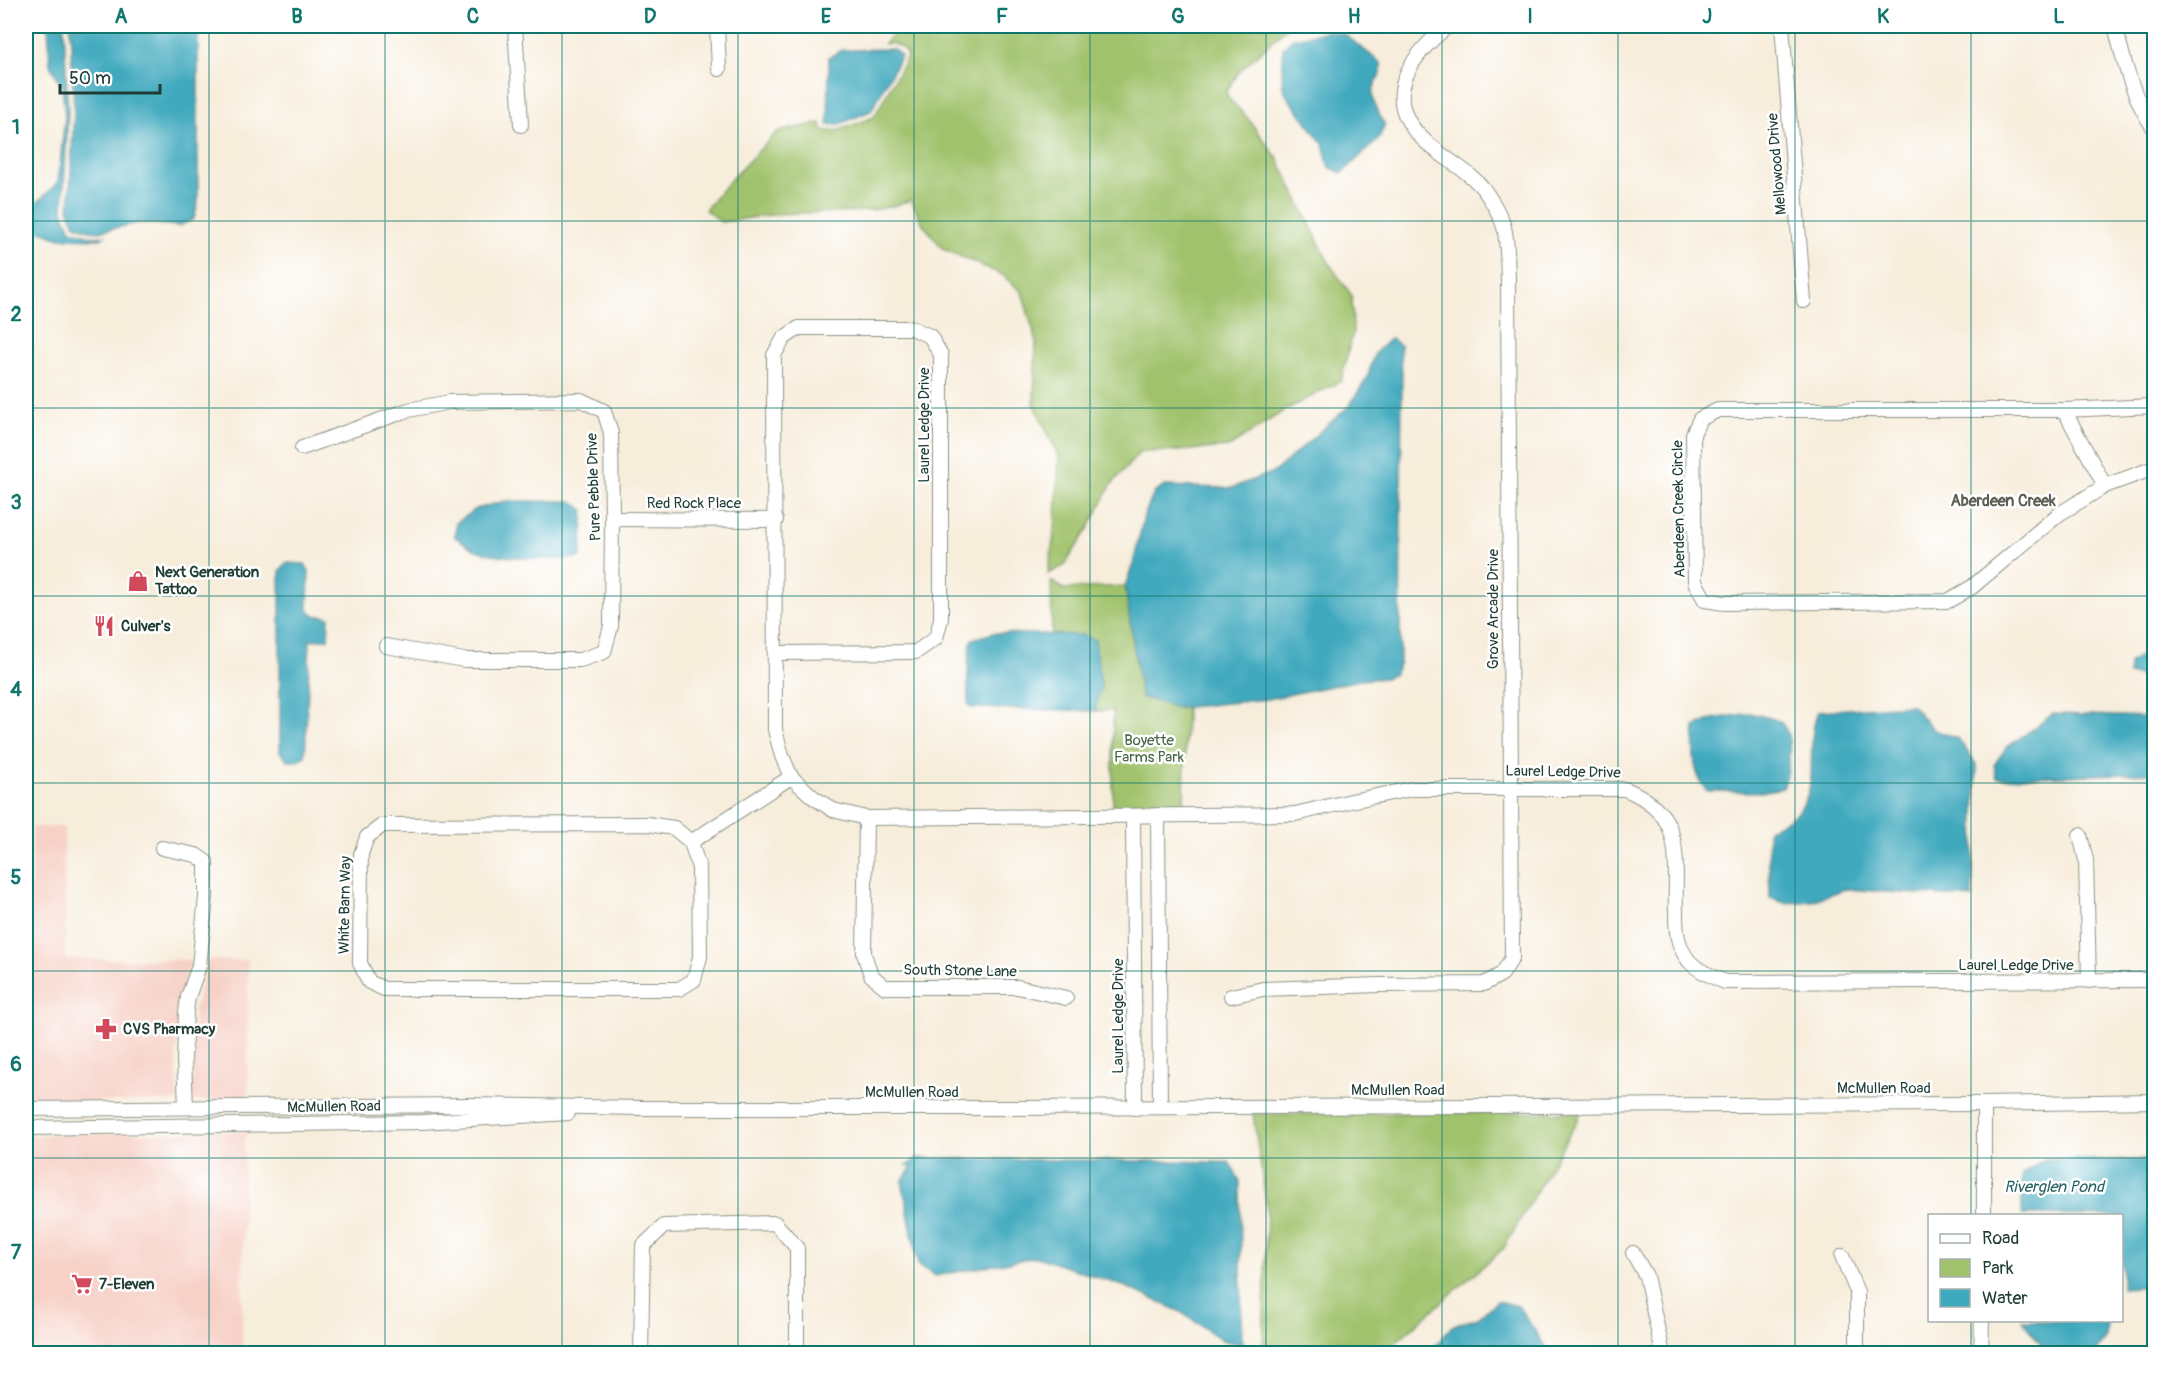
<svg xmlns="http://www.w3.org/2000/svg" width="2180" height="1379" viewBox="0 0 2180 1379" font-family="Pangolin,sans-serif">
<rect width="100%" height="100%" fill="#fff"/>
<filter id="ink" filterUnits="userSpaceOnUse"><feTurbulence type="fractalNoise" baseFrequency=".0167" numOctaves="2"/><feDisplacementMap in="SourceGraphic" scale="12" xChannelSelector="R" yChannelSelector="G"/><feConvolveMatrix kernelMatrix="1 2 1 2 8 2 1 2 1" color-interpolation-filters="sRGB"/></filter>
<filter id="wash" filterUnits="userSpaceOnUse"><feTurbulence type="fractalNoise" baseFrequency=".008" numOctaves="4" result="noise"/><feDisplacementMap in="SourceGraphic" scale="24" xChannelSelector="R" yChannelSelector="G"/><feGaussianBlur stdDeviation="1.35" result="paint"/><feColorMatrix in="noise" values="0 0 0 0 0 0 0 0 0 0 0 0 0 0 0 0 0 1.4 0 .05"/><feComposite in="paint" operator="in"/></filter>
<g filter="url(#wash)">
<rect width="100%" height="100%" fill="#f7eddb"/>
<g fill="#f7d1c7">
<path d="M 32,827 L 64,827 L 65,959 L 192,960 L 181,995 L 178,1011 L 176,1058 L 178,1101 L 29,1102 Z"/>
<path d="M 207,960 L 248,960 L 248,1100 L 193,1101 L 192,1058 L 194,1012 Z"/>
<path d="M 247,1131 L 244,1142 L 242,1353 L 26,1354 L 28,1135 Z"/>
</g>
<g fill="#a0c26c" stroke="#608050" stroke-width="1.5">
<path d="M 901,26 L 1288,26 L 1239,72 L 1226,92 L 1229,99 L 1245,115 L 1278,159 L 1330,265 L 1352,296 L 1353,332 L 1341,381 L 1285,410 L 1229,447 L 1176,451 L 1140,452 L 1112,484 L 1088,529 L 1064,566 L 1048,574 L 1056,521 L 1059,457 L 1034,404 L 1036,340 L 1022,292 L 1001,274 L 943,249 L 923,224 L 911,200 C 870,216 838,211 796,213 C 771,214 746,219 721,222 L 705,210 L 733,177 L 777,132 L 821,123 L 822,129 L 826,131 L 840,130 L 874,117 L 907,57 C 904,46 894,43 884,44 Z"/>
<path d="M 1051,581 L 1064,589 L 1125,586 L 1141,697 L 1178,708 L 1186,708 L 1184,805 L 1113,806 L 1113,711 L 1095,711 L 1101,686 L 1083,635 L 1052,634 Z"/>
<path d="M 1582,1112 L 1504,1248 L 1382,1354 L 1263,1353 L 1267,1209 L 1253,1114 Z"/>
</g>
<g fill="#3fa9be" stroke="#2f7379" stroke-width="1.5">
<path d="M 48,26 L 64,26 L 68,110 L 63,211 L 71,230 L 94,237 L 105,236 L 101,239 L 60,238 L 37,230 L 34,223 L 34,206 L 58,182 L 65,117 L 62,87 L 50,65 Z"/>
<path d="M 70,26 L 198,26 L 198,202 L 194,219 L 179,226 L 140,223 L 95,232 L 75,225 L 69,211 L 74,110 Z"/>
<path d="M 1327,31 L 1344,34 L 1381,63 C 1383,81 1375,79 1373,91 C 1371,102 1380,116 1385,125 L 1378,140 L 1342,173 L 1329,167 L 1323,144 L 1287,96 L 1282,84 L 1283,48 L 1292,39 Z"/>
<path d="M 893,49 L 901,56 L 871,111 L 840,124 L 828,125 L 829,57 L 842,50 Z"/>
<path d="M 1391,338 L 1400,345 L 1402,372 L 1400,663 L 1394,674 L 1386,678 L 1360,680 L 1268,699 L 1178,708 L 1141,697 L 1125,586 L 1133,564 L 1144,516 L 1154,493 L 1165,486 L 1231,488 L 1274,472 L 1349,406 L 1367,378 L 1375,353 Z"/>
<path d="M 505,501 L 572,501 L 584,510 L 581,557 C 559,562 497,558 476,550 C 469,547 462,541 455,537 L 456,523 L 476,509 Z"/>
<path d="M 286,563 L 305,564 L 309,571 L 308,609 L 313,615 L 329,617 L 328,639 L 310,640 L 305,756 L 297,761 L 288,761 L 280,752 L 280,571 Z"/>
<path d="M 993,633 L 1083,635 L 1095,640 L 1101,686 L 1095,711 L 971,708 L 968,704 C 968,682 966,660 972,639 Z"/>
<path d="M 2154,647 L 2154,675 L 2129,675 L 2129,664 Z"/>
<path d="M 1912,705 L 1934,730 L 1957,738 L 1977,764 L 1972,898 L 1845,889 L 1812,901 L 1785,903 L 1770,898 L 1768,829 C 1833,807 1800,758 1818,711 Z"/>
<path d="M 1751,713 C 1759,716 1770,717 1778,721 C 1796,730 1789,773 1783,788 L 1761,792 L 1707,791 C 1692,774 1692,749 1695,727 L 1712,719 Z"/>
<path d="M 2053,714 L 2154,717 L 2154,773 L 1997,778 L 1994,765 L 2006,748 Z"/>
<path d="M 917,1158 L 1229,1162 L 1240,1181 L 1242,1344 L 1224,1341 L 1179,1311 L 1126,1287 L 1037,1257 L 935,1276 L 918,1265 L 902,1181 L 912,1167 L 907,1166 Z"/>
<path d="M 2045,1159 L 2154,1160 L 2154,1286 L 2122,1288 L 2122,1216 L 2022,1215 L 2022,1175 Z"/>
<path d="M 1497,1301 L 1518,1306 L 1550,1353 L 1429,1353 L 1452,1326 L 1478,1318 Z"/>
<path d="M 2022,1321 L 2107,1321 L 2106,1337 L 2095,1353 L 2080,1353 L 2044,1347 Z"/>
</g>
</g>
<g filter="url(#ink)">
<g fill="none" stroke-linecap="round" stroke-linejoin="round">
<defs>
<g id="minor">
<path d="M 515,26 L 521,125"/>
<path d="M 717,26 L 719,69"/>
<path d="M 1782,26 L 1804,301"/>
<path d="M 2115,26 C 2124,61 2132,98 2154,128"/>
<path d="M 2154,406 L 2064,410 L 1718,410 L 1700,419 L 1693,434 L 1695,582 L 1705,600 L 1724,603 L 1948,601 L 1972,587 L 2059,514 L 2105,486 L 2154,468"/>
<path d="M 2064,410 L 2105,486"/>
<path d="M 302,448 L 408,410 L 450,402 L 581,400 L 604,411 L 611,433 L 612,519 L 611,626 L 604,652 L 580,660 L 464,660 L 386,646"/>
<path d="M 612,519 L 776,520"/>
<path d="M 776,653 L 916,652 L 936,638 L 941,619 L 941,355 L 930,336 L 911,328 L 799,328 L 784,338 L 774,355 L 775,730 L 782,756 L 791,777 L 813,797 L 833,810 L 866,818 L 1295,814 L 1351,801 L 1412,789 L 1625,789 C 1687,814 1674,856 1676,913 C 1676,931 1677,946 1689,961 C 1698,971 1713,977 1725,982 L 2154,980"/>
<path d="M 1158,815 L 1160,1107"/>
<path d="M 1133,816 L 1135,1108"/>
<path d="M 866,818 L 864,954 L 871,975 L 885,987 L 1018,987 L 1066,998"/>
<path d="M 647,824 L 674,828 L 691,842 L 699,868 L 700,957 L 694,980 L 679,989 L 384,989 L 369,982 L 360,963 L 361,854 L 367,837 L 383,825 Z"/>
<path d="M 2080,835 L 2086,860 L 2089,981"/>
<path d="M 691,842 L 791,777"/>
<path d="M 162,848 L 196,855 L 206,862 L 206,897 L 199,966 L 188,997 L 186,1012 L 184,1058 L 186,1107"/>
<path d="M 1231,996 L 1263,989 L 1379,985 L 1484,984 L 1502,974 L 1512,958 L 1508,278 C 1507,262 1508,243 1504,227 C 1501,217 1493,203 1487,194 C 1472,171 1443,159 1424,140 C 1379,99 1410,56 1448,26"/>
<path d="M 1984,1104 L 1984,1216"/>
<path d="M 26,1109 L 468,1105 L 642,1108 L 995,1108 L 1984,1104 L 2154,1101"/>
<path d="M 26,1128 L 422,1122 L 568,1113"/>
<path d="M 1633,1253 L 1646,1276 L 1663,1354"/>
<path d="M 1842,1256 L 1857,1292 L 1857,1354"/>
<path d="M 641,1354 L 643,1246 L 664,1226 L 775,1223 L 797,1248 L 797,1354"/>
<path d="M 1981,1354 L 1982,1320"/>
</g>
</defs>
<use href="#minor" stroke="#8b9588" stroke-width="16"/>
<use href="#minor" stroke="#fff" stroke-width="14"/>
</g>
</g>
<path fill="none" stroke="#0f766e" stroke-width="1.5" stroke-opacity="0.55" d="M 209,26 L 209,1354M 385,26 L 385,1354M 562,26 L 562,1354M 738,26 L 738,1354M 914,26 L 914,1354M 1090,26 L 1090,1354M 1266,26 L 1266,1354M 1442,26 L 1442,1354M 1618,26 L 1618,1354M 1795,26 L 1795,1354M 1971,26 L 1971,1216M 26,221 L 2154,221M 26,408 L 2154,408M 26,596 L 2154,596M 26,783 L 2154,783M 26,971 L 2154,971M 26,1158 L 2154,1158M 1971,1320 L 1971,1354"/>
<defs>
<symbol id="shop-bare" viewBox="-9 -9 18 18"><path d="M-5-2.5h2.3a2.7 3.5 0 0 1 5.4 0H5L5.5 6h-11ZM-1.5-2.5h3a1.5 2.3 0 0 0-3 0Z" fill="#d1495b" stroke="#fff" stroke-width="2.5" paint-order="stroke"/></symbol>
<symbol id="restaurant-bare" viewBox="-9 -9 18 18"><path d="M-5-6h1v4h1v-4h1v4h1v-4h1v5L-1.5 .5V6h-2V.5L-5-1ZM5-6V6H3V1.5H1.5Q1.5-4 5-6Z" fill="#d1495b" stroke="#fff" stroke-width="2.5" paint-order="stroke"/></symbol>
<symbol id="pharmacy-bare" viewBox="-9 -9 18 18"><path d="M-2-6h4v4h4v4h-4v4h-4v-4h-4v-4h4Z" fill="#d1495b" stroke="#fff" stroke-width="2.5" paint-order="stroke"/></symbol>
<symbol id="supermarket-bare" viewBox="-9 -9 18 18"><path d="M-6-5.5h2.5l.6 2H6L4.5 2H-2.5L-4.4-4H-6ZM-1.5 3.2a1.3 1.3 0 1 0 .1 0ZM3 3.2a1.3 1.3 0 1 0 .1 0Z" fill="#d1495b" stroke="#fff" stroke-width="2.5" paint-order="stroke"/></symbol>
</defs>
<g fill-rule="evenodd">
<use href="#shop-bare" x="123" y="566" width="30" height="30"/>
<use href="#restaurant-bare" x="89" y="611" width="30" height="30"/>
<use href="#pharmacy-bare" x="91" y="1014" width="30" height="30"/>
<use href="#supermarket-bare" x="67" y="1269" width="30" height="30"/>
</g>
<g text-anchor="middle" dominant-baseline="central" stroke-width="5" stroke-linejoin="round" paint-order="stroke">
<g font-size="15" fill="#1f3d34" stroke="#fff">
<text transform="translate(1777 164) rotate(-95)">Mellowood Drive</text>
<text transform="translate(924 425) rotate(-90)">Laurel Ledge Drive</text>
<text transform="translate(594 487) rotate(-92)">Pure Pebble Drive</text>
<text x="694" y="503">Red Rock Place</text>
<text transform="translate(1679 509) rotate(-91)">Aberdeen Creek Circle</text>
<text transform="translate(1493 609) rotate(-90)">Grove Arcade Drive</text>
<text transform="translate(1563 772) rotate(1)">Laurel Ledge Drive</text>
<text transform="translate(345 905) rotate(-89)">White Barn Way</text>
<text x="2016" y="965">Laurel Ledge Drive</text>
<text transform="translate(960 971) rotate(1)">South Stone Lane</text>
<text transform="translate(1118 1016) rotate(-90)">Laurel Ledge Drive</text>
<text x="1884" y="1088">McMullen Road</text>
<text x="1398" y="1090">McMullen Road</text>
<text x="912" y="1092">McMullen Road</text>
<text transform="translate(334 1107) rotate(-1)">McMullen Road</text>
</g>
<g font-size="15" font-weight="bold" fill="#1f3d34" stroke="#fff" text-anchor="start">
<text x="155" y="572">Next Generation<tspan x="155" dy="17">Tattoo</tspan></text>
<text x="121" y="626">Culver's</text>
<text x="123" y="1029">CVS Pharmacy</text>
<text x="99" y="1284">7-Eleven</text>
</g>
<g font-size="15" fill="#466545" stroke="#fff">
<text x="1149" y="740">Boyette<tspan x="1149" dy="17">Farms Park</tspan></text>
</g>
<g font-size="16" font-weight="bold" fill="#5e5e54" stroke="#fff">
<text x="2003" y="501">Aberdeen Creek</text>
</g>
<g font-size="16" font-style="italic" fill="#2a6364" stroke="#fff">
<text x="2054" y="1187">Riverglen Pond</text>
</g>
</g>
<rect width="2180" height="1379" fill="none" stroke="#fff" stroke-width="66"/>
<rect x="1928" y="1214" width="195" height="108" fill="#ffffff" stroke="#a5b1ae" stroke-width="1.5"/>
<rect x="1940" y="1234" width="30" height="9" fill="#ffffff" stroke="#a5b1ae" stroke-width="1.5"/>
<text x="1982" y="1244" font-size="18" fill="#1f3d34">Road</text>
<rect x="1940" y="1259" width="30" height="18" fill="#a0c26c" stroke="#a5b1ae" stroke-width="1.5"/>
<text x="1982" y="1274" font-size="18" fill="#1f3d34">Park</text>
<rect x="1940" y="1289" width="30" height="18" fill="#3fa9be" stroke="#a5b1ae" stroke-width="1.5"/>
<text x="1982" y="1304" font-size="18" fill="#1f3d34">Water</text>
<path d="M60 84v9h100v-9" fill="none" stroke="#1f3d34" stroke-width="3"/>
<text x="69" y="84" font-size="18" fill="#1f3d34" stroke="#ffffff" stroke-width="4.5" paint-order="stroke">50 m</text>
<rect x="33" y="33" width="2114" height="1313" fill="none" stroke="#0f766e" stroke-width="2"/>
<g font-size="20" text-anchor="middle" font-weight="bold" fill="#0f766e">
<text x="121" y="23">A</text>
<text x="297" y="23">B</text>
<text x="473" y="23">C</text>
<text x="650" y="23">D</text>
<text x="826" y="23">E</text>
<text x="1002" y="23">F</text>
<text x="1178" y="23">G</text>
<text x="1354" y="23">H</text>
<text x="1530" y="23">I</text>
<text x="1707" y="23">J</text>
<text x="1883" y="23">K</text>
<text x="2059" y="23">L</text>
<text x="16" y="134">1</text>
<text x="16" y="321">2</text>
<text x="16" y="509">3</text>
<text x="16" y="696">4</text>
<text x="16" y="884">5</text>
<text x="16" y="1071">6</text>
<text x="16" y="1259">7</text>
</g>
</svg>
